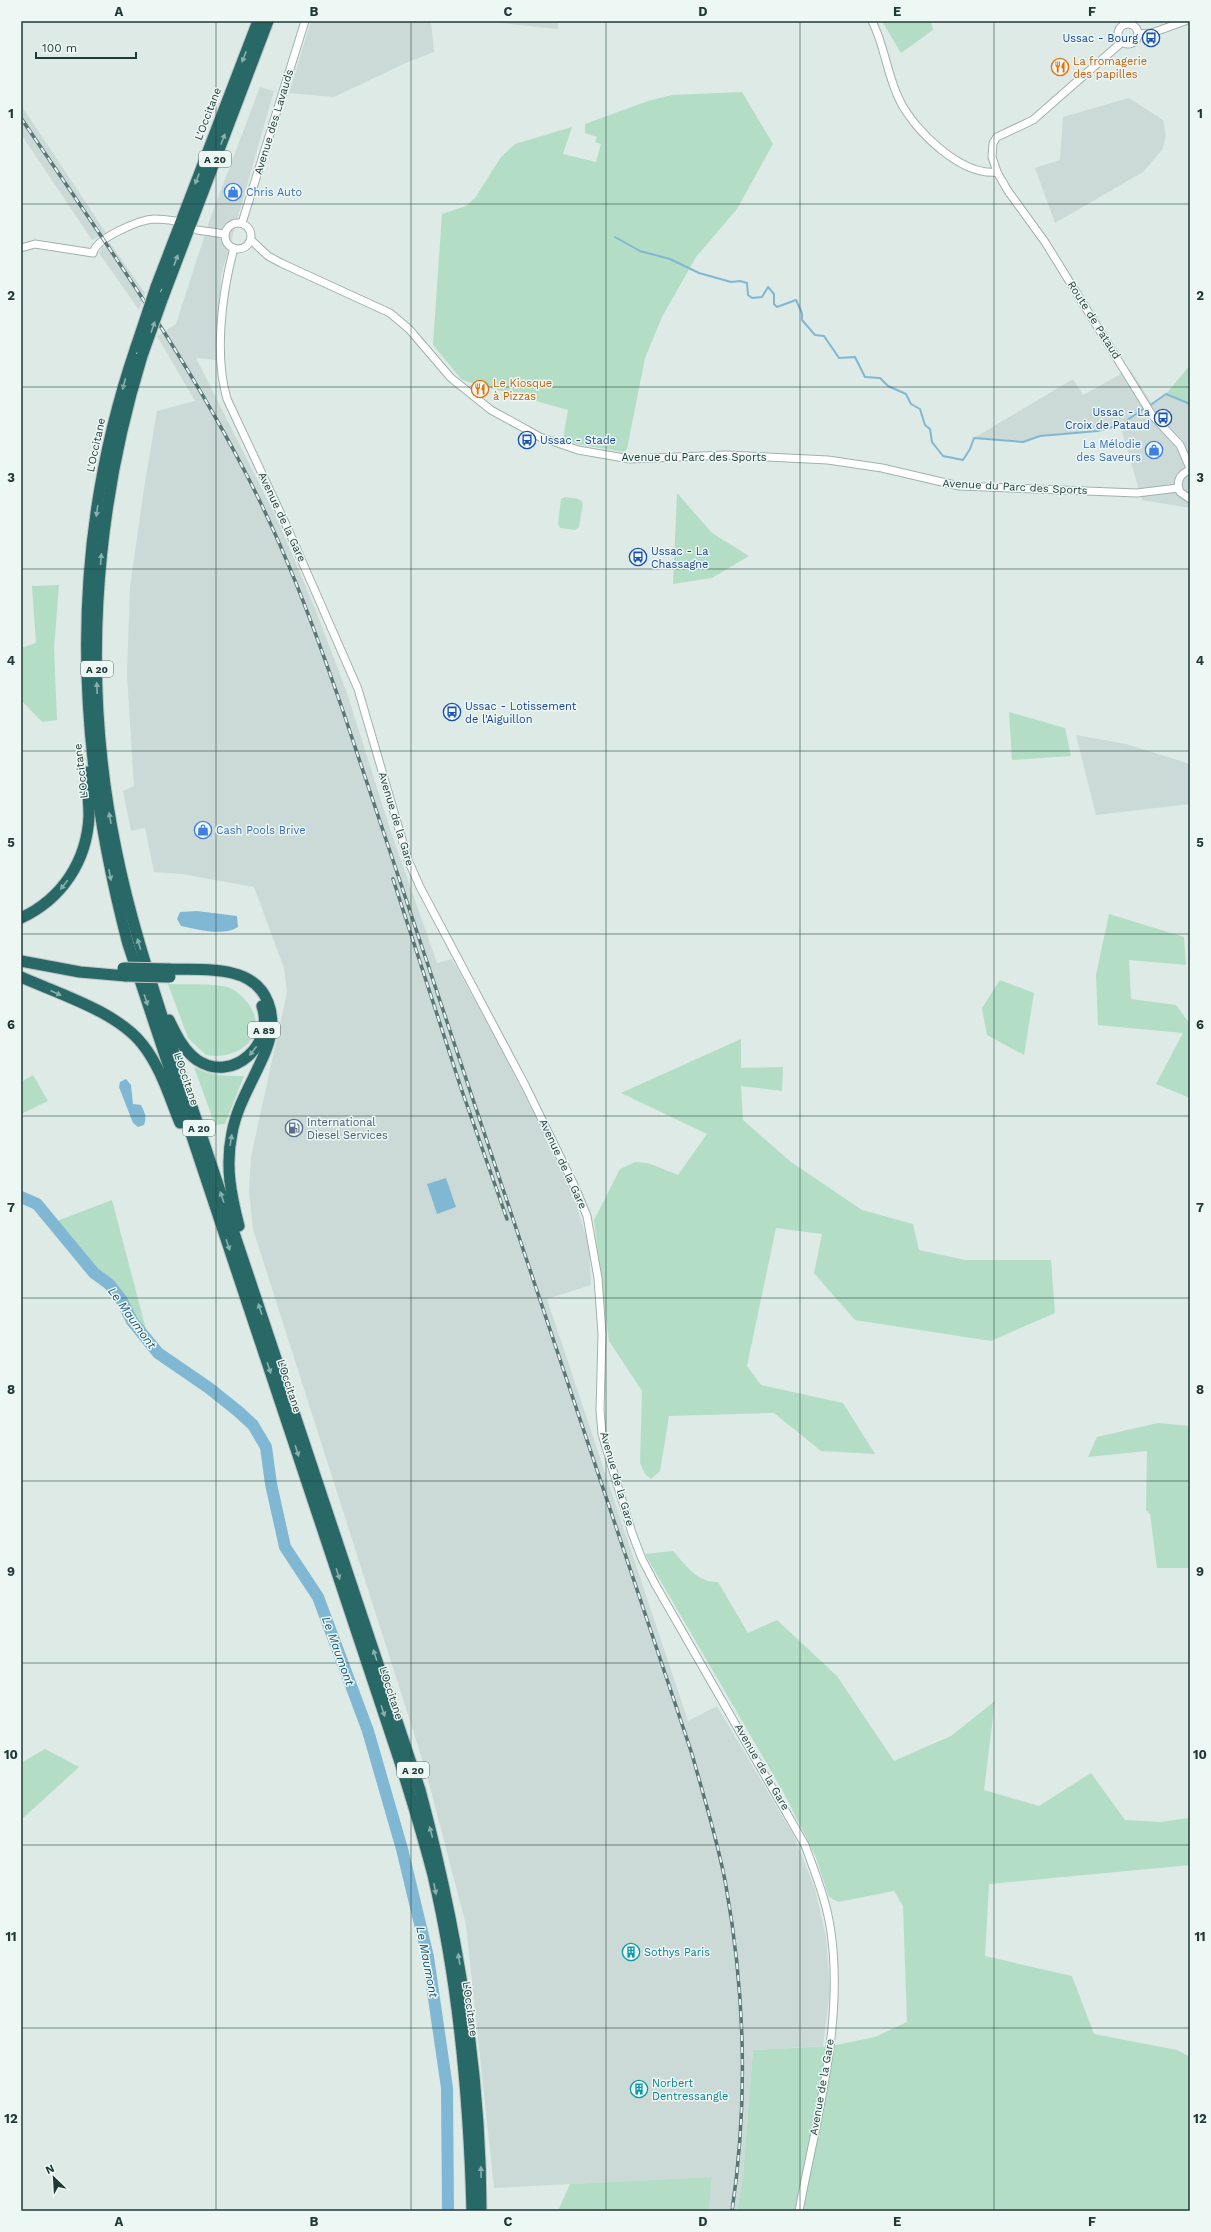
<svg xmlns="http://www.w3.org/2000/svg" width="1211" height="2232" viewBox="0 0 1211 2232" font-family="'Work Sans',sans-serif">
<rect width="100%" height="100%" fill="#ddeae6"/>
<g fill="#cbdad6">
<path d="M 311,21 L 434,21 L 431,22 L 434,52 L 408,62 L 334,97 L 289,93 Z"/>
<path d="M 482,21 L 558,21 L 558,29 Z"/>
<path d="M 260,87 L 274,91 L 221,276 L 216,360 L 196,358 L 277,519 L 314,606 L 346,690 L 390,829 L 437,963 L 452,959 L 512,1069 L 574,1197 L 589,1246 L 591,1285 L 547,1299 L 688,1721 L 717,1706 L 794,1836 L 815,1889 L 826,1937 L 830,1990 L 823,2046 L 753,2050 L 743,2175 L 737,2211 L 709,2211 L 712,2177 L 494,2188 L 466,1925 L 425,1768 L 253,1229 L 249,1192 L 251,1157 L 287,992 L 284,968 L 254,887 L 182,874 L 154,872 L 145,828 L 131,831 L 123,791 L 134,786 L 127,675 L 130,587 L 144,488 L 157,411 L 195,401 L 157,336 L 176,324 L 210,219 Z"/>
<path d="M 1129,98 L 1163,120 L 1166,136 L 1162,150 L 1143,172 L 1055,223 L 1035,168 L 1060,160 L 1063,117 Z"/>
<path d="M 21,105 L 106,233 L 92,240 L 21,134 Z"/>
<path d="M 110,243 L 145,293 L 139,310 L 99,253 L 102,248 Z"/>
<path d="M 1130,369 L 1152,404 L 1166,394 L 1190,404 L 1190,508 L 1142,500 L 1120,425 L 1098,431 L 1040,436 L 1023,442 L 974,438 L 1073,379 L 1083,395 Z"/>
<path d="M 1076,735 L 1126,744 L 1190,764 L 1190,804 L 1096,815 Z"/>
</g>
<g fill="#b4ddc6">
<path d="M 882,21 L 931,21 L 933,30 L 901,53 Z"/>
<path d="M 742,92 L 773,144 L 737,209 L 696,257 L 662,317 L 645,358 L 627,449 L 624,452 L 577,444 L 563,439 L 568,410 L 462,380 L 433,345 L 442,214 L 466,206 L 475,198 L 501,157 L 515,144 L 572,127 L 563,154 L 596,162 L 601,144 L 595,142 L 597,137 L 585,133 L 585,124 L 648,101 L 672,95 Z"/>
<path d="M 1190,365 L 1190,404 L 1166,394 Z"/>
<path d="M 677,493 L 712,533 L 749,556 L 712,578 L 673,584 Z"/>
<path d="M 565,497 L 579,499 L 583,503 L 579,527 L 575,530 L 560,528 L 558,524 L 561,499 Z"/>
<path d="M 59,585 L 54,648 L 57,720 L 42,722 L 21,700 L 21,648 L 36,643 L 32,586 Z"/>
<path d="M 1009,712 L 1065,728 L 1071,756 L 1012,760 Z"/>
<path d="M 1109,914 L 1184,937 L 1186,965 L 1129,960 L 1131,999 L 1176,1005 L 1190,1024 L 1190,1098 L 1156,1084 L 1183,1033 L 1098,1025 L 1096,975 Z"/>
<path d="M 1000,980 L 1034,993 L 1024,1055 L 987,1035 L 982,1008 Z"/>
<path d="M 168,984 C 187,985 209,983 227,987 C 235,989 242,996 247,1002 C 272,1034 240,1061 206,1055 L 188,1038 Z"/>
<path d="M 741,1039 L 741,1068 L 783,1067 L 782,1091 L 741,1086 L 743,1120 L 791,1162 L 862,1210 L 913,1224 L 919,1250 L 965,1260 L 1051,1260 L 1055,1313 L 991,1341 L 855,1320 L 814,1273 L 822,1234 L 776,1228 L 747,1366 L 761,1385 L 843,1403 L 875,1454 L 821,1451 L 774,1413 L 669,1416 L 660,1471 L 651,1479 L 645,1474 L 640,1463 L 642,1391 L 609,1341 L 594,1220 L 620,1169 L 635,1162 L 648,1163 L 678,1175 L 707,1134 L 621,1093 Z"/>
<path d="M 194,1067 C 210,1076 226,1076 244,1076 L 225,1124 L 215,1125 Z"/>
<path d="M 33,1075 L 48,1101 L 21,1114 L 21,1082 Z"/>
<path d="M 112,1200 L 148,1337 L 57,1221 Z"/>
<path d="M 1158,1423 L 1190,1426 L 1190,1568 L 1157,1568 L 1150,1514 L 1146,1510 L 1147,1451 L 1088,1457 L 1097,1437 Z"/>
<path d="M 673,1551 C 686,1565 697,1583 718,1582 L 748,1633 L 777,1620 L 837,1676 L 894,1761 L 951,1736 L 995,1701 L 984,1790 L 1039,1806 L 1091,1773 L 1125,1820 L 1160,1822 L 1190,1818 L 1190,1865 L 989,1884 L 985,1956 L 1072,1976 L 1094,2034 L 1177,2050 L 1190,2057 L 1190,2211 L 737,2211 L 743,2175 L 753,2050 L 831,2046 L 875,2037 L 907,2022 L 903,1906 L 894,1891 L 838,1902 L 829,1897 L 815,1855 L 785,1795 L 645,1554 Z"/>
<path d="M 45,1749 L 79,1767 L 21,1820 L 21,1763 Z"/>
<path d="M 712,2177 L 709,2211 L 558,2211 L 570,2184 Z"/>
</g>
<g fill="#80b8d3">
<path d="M 197,911 L 237,916 L 238,927 C 223,937 197,929 181,926 L 177,919 L 180,912 Z"/>
<path d="M 126,1079 L 131,1085 L 133,1104 L 141,1105 C 145,1113 147,1117 144,1125 L 138,1127 L 133,1123 L 119,1087 L 120,1082 Z"/>
<path d="M 446,1178 L 456,1207 L 437,1214 L 427,1184 Z"/>
</g>
<g fill="none" stroke-linecap="round" stroke-linejoin="round">
<g stroke="#80b8d3" stroke-width="2">
<path d="M 615,237 L 640,251 L 670,259 L 699,273 L 731,282 L 740,281 L 747,283 L 748,295 L 752,298 L 762,297 L 768,287 L 774,294 L 774,304 L 777,307 L 796,300 L 802,313 L 802,320 L 815,335 L 824,336 L 839,358 L 855,357 L 865,377 L 880,378 L 888,386 L 906,394 L 911,404 L 920,409 L 925,425 L 930,429 L 932,442 L 943,456 L 963,460 L 970,449 L 974,438 L 1023,442 L 1040,436 L 1098,431 L 1120,425 L 1145,408"/>
<path d="M 1149,406 L 1166,394 L 1190,404"/>
</g>
<path stroke="#80b8d3" stroke-width="12" d="M 21,1197 L 37,1204 L 94,1273 L 109,1284 L 121,1299 L 132,1321 L 158,1353 L 209,1388 L 239,1412 L 253,1425 L 266,1447 L 271,1484 L 285,1547 L 318,1597 L 368,1731 L 402,1849 L 428,1957 L 447,2088 L 448,2211"/>
<defs>
<g id="tertiary">
<path d="M 872,21 C 885,46 887,76 900,101 C 915,131 961,176 997,172"/>
<circle cx="1128" cy="34" r="10"/>
<path d="M 1138,34 L 1152,33 L 1185,21"/>
<path d="M 1122,42 L 1033,120 L 997,137 L 993,143 L 992,157 L 997,172 L 1008,191 L 1045,242 L 1152,415 L 1180,445 L 1190,468"/>
<path d="M 242,223 L 305,21"/>
<circle cx="238" cy="236" r="13"/>
<path d="M 197,230 L 225,234"/>
<path d="M 251,240 L 268,256 L 281,263 L 390,313 L 409,329 L 451,378 L 491,410 L 540,437 L 578,450 L 630,459 L 726,455 L 828,460 L 882,468 L 959,486 L 1137,493 L 1178,488"/>
<path d="M 21,248 L 35,244 L 93,253 C 96,238 139,220 154,219 C 161,219 169,220 176,221"/>
<path d="M 234,248 C 222,292 214,355 227,399 L 287,527 L 358,689 L 408,860 L 420,887 L 525,1085 L 575,1187 L 587,1216 L 598,1278 L 602,1334 L 600,1410 L 602,1434 L 632,1533 L 642,1559 L 655,1584 L 805,1845 C 815,1873 827,1902 831,1932 C 844,2025 816,2120 799,2211"/>
<path d="M 1190,470 C 1179,474 1176,482 1180,492 L 1190,499"/>
</g>
<g id="motorway">
<path d="M 156,287 L 258,21"/>
<path d="M 163,297 L 268,21"/>
<path d="M 136,347 C 68,546 75,743 128,944 L 399,1759 C 411,1797 423,1836 433,1875 C 459,1985 469,2098 472,2211"/>
<path d="M 142,356 C 93,515 82,686 116,849 C 130,920 153,988 175,1056 L 420,1790 C 457,1928 481,2068 481,2211"/>
<path d="M 21,918 C 62,899 87,861 89,816 C 89,801 87,787 87,772"/>
<path d="M 21,961 L 80,972 L 126,976"/>
<path d="M 169,969 C 190,970 212,968 232,973 C 270,982 279,1017 266,1050 C 255,1078 237,1104 232,1133 C 225,1166 231,1195 239,1226"/>
<path d="M 21,977 C 59,994 118,1012 143,1045 C 161,1068 169,1096 180,1123"/>
<path d="M 169,1020 C 176,1034 183,1050 197,1060 C 233,1084 275,1044 262,1006"/>
</g>
</defs>
<use href="#tertiary" stroke="#a0b2ae" stroke-width="9"/>
<use href="#motorway" stroke="#bcc4c3" stroke-width="13"/>
<use href="#tertiary" stroke="#fff" stroke-width="7"/>
<use href="#motorway" stroke="#286866" stroke-width="11"/>
<defs>
<g id="rail">
<path d="M 21,118 C 98,232 178,344 242,466 C 284,545 314,627 343,711 L 692,1754 C 704,1798 718,1841 726,1886 C 745,1993 748,2103 732,2211"/>
<path d="M 393,879 L 461,1088 L 507,1219"/>
</g>
</defs>
<use href="#rail" stroke="#587673" stroke-width="3.5"/>
<use href="#rail" stroke="#edf7f4" stroke-width="2" stroke-dasharray="6" stroke-linecap="butt"/>
<defs>
<g id="motorway-bridge">
<path d="M 136,347 L 156,287"/>
<path d="M 142,356 L 163,297"/>
<path d="M 123,968 L 169,969"/>
<path d="M 126,976 L 170,977"/>
</g>
</defs>
<use href="#motorway-bridge" stroke="#bcc4c3" stroke-width="13" stroke-linecap="butt"/>
<use href="#motorway-bridge" stroke="#286866" stroke-width="11"/>
</g>
<defs><path id="oneway-solid" d="M-6-.8H1V-3.2L6.5 0L1 3.2V.8H-6Z"/></defs>
<g fill="#8ab0ad">
<use href="#oneway-solid" transform="translate(244 57) rotate(111)"/>
<use href="#oneway-solid" transform="translate(223 139) rotate(-69)"/>
<use href="#oneway-solid" transform="translate(197 179) rotate(111)"/>
<use href="#oneway-solid" transform="translate(176 260) rotate(-70)"/>
<use href="#oneway-solid" transform="translate(153 327) rotate(-71)"/>
<use href="#oneway-solid" transform="translate(124 384) rotate(105)"/>
<use href="#oneway-solid" transform="translate(97 511) rotate(98)"/>
<use href="#oneway-solid" transform="translate(101 559) rotate(-85)"/>
<use href="#oneway-solid" transform="translate(97 688) rotate(-92)"/>
<use href="#oneway-solid" transform="translate(110 818) rotate(-100)"/>
<use href="#oneway-solid" transform="translate(110 875) rotate(79)"/>
<use href="#oneway-solid" transform="translate(64 885) rotate(128)"/>
<use href="#oneway-solid" transform="translate(139 944) rotate(-107)"/>
<use href="#oneway-solid" transform="translate(56 993) rotate(24)"/>
<use href="#oneway-solid" transform="translate(146 1000) rotate(72)"/>
<use href="#oneway-solid" transform="translate(253 1051) rotate(128)"/>
<use href="#oneway-solid" transform="translate(231 1140) rotate(-81)"/>
<use href="#oneway-solid" transform="translate(222 1197) rotate(-109)"/>
<use href="#oneway-solid" transform="translate(228 1245) rotate(71)"/>
<use href="#oneway-solid" transform="translate(260 1309) rotate(-108)"/>
<use href="#oneway-solid" transform="translate(269 1368) rotate(72)"/>
<use href="#oneway-solid" transform="translate(297 1451) rotate(72)"/>
<use href="#oneway-solid" transform="translate(338 1574) rotate(72)"/>
<use href="#oneway-solid" transform="translate(375 1655) rotate(-108)"/>
<use href="#oneway-solid" transform="translate(383 1711) rotate(72)"/>
<use href="#oneway-solid" transform="translate(431 1832) rotate(-105)"/>
<use href="#oneway-solid" transform="translate(435 1889) rotate(79)"/>
<use href="#oneway-solid" transform="translate(459 1959) rotate(-99)"/>
<use href="#oneway-solid" transform="translate(481 2172) rotate(-91)"/>
</g>
<path fill="none" stroke="#1e3a37" stroke-width="1" stroke-opacity="0.55" d="M 216,21 L 216,2211M 411,21 L 411,2211M 606,21 L 606,2211M 800,21 L 800,2211M 994,21 L 994,2211M 21,204 L 1190,204M 21,387 L 1190,387M 21,569 L 1190,569M 21,751 L 1190,751M 21,934 L 1190,934M 21,1116 L 1190,1116M 21,1298 L 1190,1298M 21,1481 L 1190,1481M 21,1663 L 1190,1663M 21,1845 L 1190,1845M 21,2028 L 1190,2028"/>
<defs>
<symbol id="bus-ring" viewBox="-11 -11 22 22"><circle r="9.5" fill="#edf7f4" stroke="#1a4fb4" stroke-width="1.5"/><path d="M-5-6H5V4H4V6H2V4H-2V6H-4V4H-5ZM-3.5-4V0h7V-4ZM-3.5 1.2v1.5H-2V1.2ZM2 1.2v1.5H3.5V1.2Z" fill="#1a4fb4"/></symbol>
<symbol id="restaurant-ring" viewBox="-11 -11 22 22"><circle r="9.5" fill="#edf7f4" stroke="#e8710a" stroke-width="1.5"/><path d="M-5-6h1v4h1v-4h1v4h1v-4h1v5L-1.5 .5V6h-2V.5L-5-1ZM5-6V6H3V1.5H1.5Q1.5-4 5-6Z" fill="#e8710a"/></symbol>
<symbol id="shop-ring" viewBox="-11 -11 22 22"><circle r="9.5" fill="#edf7f4" stroke="#3f7fe0" stroke-width="1.5"/><path d="M-5-2.5h2.3a2.7 3.5 0 0 1 5.4 0H5L5.5 6h-11ZM-1.5-2.5h3a1.5 2.3 0 0 0-3 0Z" fill="#3f7fe0"/></symbol>
<symbol id="fuel-ring" viewBox="-11 -11 22 22"><circle r="9.5" fill="#edf7f4" stroke="#5c6f8a" stroke-width="1.5"/><path d="M-5.5-6h7V0h2V4h1.3V-2.5L3-4.5l.8-.8L6-3V5H2.5V1h-1V6h-7ZM-4.2-4.7v3.2H.2V-4.7Z" fill="#5c6f8a"/></symbol>
<symbol id="building-ring" viewBox="-11 -11 22 22"><circle r="9.5" fill="#edf7f4" stroke="#0f9aa8" stroke-width="1.5"/><path d="M-4-6H4V6H1V3H-1V6H-4ZM-2.5-4.3h1.7v1.8h-1.7ZM.8-4.3h1.7v1.8H.8ZM-2.5-1h1.7V.8h-1.7ZM.8-1h1.7V.8H.8Z" fill="#0f9aa8"/></symbol>
</defs>
<g fill-rule="evenodd">
<use href="#bus-ring" x="1141" y="28" width="20" height="20"/>
<use href="#restaurant-ring" x="1050" y="57" width="20" height="20"/>
<use href="#shop-ring" x="223" y="182" width="20" height="20"/>
<use href="#restaurant-ring" x="470" y="379" width="20" height="20"/>
<use href="#bus-ring" x="1153" y="408" width="20" height="20"/>
<use href="#bus-ring" x="517" y="430" width="20" height="20"/>
<use href="#shop-ring" x="1144" y="440" width="20" height="20"/>
<use href="#bus-ring" x="628" y="547" width="20" height="20"/>
<use href="#bus-ring" x="442" y="702" width="20" height="20"/>
<use href="#shop-ring" x="193" y="820" width="20" height="20"/>
<use href="#fuel-ring" x="284" y="1118" width="20" height="20"/>
<use href="#building-ring" x="621" y="1942" width="20" height="20"/>
<use href="#building-ring" x="629" y="2079" width="20" height="20"/>
</g>
<g text-anchor="middle" dominant-baseline="central" stroke-width="3" stroke-linejoin="round" paint-order="stroke">
<g fill="#edf7f4" stroke="#5c7370" stroke-width="1">
<rect x="199" y="151" width="32" height="16" rx="3"/>
<rect x="81" y="661" width="32" height="16" rx="3"/>
<rect x="248" y="1022" width="32" height="16" rx="3"/>
<rect x="183" y="1120" width="32" height="16" rx="3"/>
<rect x="397" y="1762" width="32" height="16" rx="3"/>
</g>
<g font-size="10" font-weight="bold" fill="#1e3a37">
<text x="215" y="159">A 20</text>
<text x="97" y="669">A 20</text>
<text x="264" y="1030">A 89</text>
<text x="199" y="1128">A 20</text>
<text x="413" y="1770">A 20</text>
</g>
<g font-size="11" fill="#164399" stroke="#edf7f4" text-anchor="start">
<text x="1138" y="38" text-anchor="end">Ussac - Bourg</text>
<text x="1150" y="412" text-anchor="end">Ussac - La<tspan x="1150" dy="13">Croix de Pataud</tspan></text>
<text x="540" y="440">Ussac - Stade</text>
<text x="651" y="551">Ussac - La<tspan x="651" dy="13">Chassagne</tspan></text>
<text x="465" y="706">Ussac - Lotissement<tspan x="465" dy="13">de l'Aiguillon</tspan></text>
</g>
<g font-size="11" fill="#c56008" stroke="#edf7f4" text-anchor="start">
<text x="1073" y="61">La fromagerie<tspan x="1073" dy="13">des papilles</tspan></text>
<text x="493" y="383">Le Kiosque<tspan x="493" dy="13">à Pizzas</tspan></text>
</g>
<g font-size="11" fill="#1e3a37" stroke="#edf7f4">
<text transform="translate(208 114) rotate(-69)">L'Occitane</text>
<text transform="translate(274 122) rotate(-73)">Avenue des Lavauds</text>
<text transform="translate(1094 320) rotate(58)">Route de Pataud</text>
<text transform="translate(96 445) rotate(-78)">L'Occitane</text>
<text x="694" y="457">Avenue du Parc des Sports</text>
<text transform="translate(1015 487) rotate(3)">Avenue du Parc des Sports</text>
<text transform="translate(282 517) rotate(65)">Avenue de la Gare</text>
<text transform="translate(81 771) rotate(-97)">L'Occitane</text>
<text transform="translate(396 819) rotate(73)">Avenue de la Gare</text>
<text transform="translate(186 1079) rotate(71)">L'Occitane</text>
<text transform="translate(563 1164) rotate(65)">Avenue de la Gare</text>
<text transform="translate(289 1386) rotate(72)">L'Occitane</text>
<text transform="translate(617 1479) rotate(74)">Avenue de la Gare</text>
<text transform="translate(391 1693) rotate(72)">L'Occitane</text>
<text transform="translate(762 1767) rotate(60)">Avenue de la Gare</text>
<text transform="translate(470 2009) rotate(82)">L'Occitane</text>
<text transform="translate(822 2087) rotate(-80)">Avenue de la Gare</text>
</g>
<g font-size="11" fill="#366cbe" stroke="#edf7f4" text-anchor="start">
<text x="246" y="192">Chris Auto</text>
<text x="1141" y="444" text-anchor="end">La Mélodie<tspan x="1141" dy="13">des Saveurs</tspan></text>
<text x="216" y="830">Cash Pools Brive</text>
</g>
<g font-size="11" fill="#4e5e75" stroke="#edf7f4" text-anchor="start">
<text x="307" y="1122">International<tspan x="307" dy="13">Diesel Services</tspan></text>
</g>
<g font-size="11" fill="#0d838f" stroke="#edf7f4" text-anchor="start">
<text x="644" y="1952">Sothys Paris</text>
<text x="652" y="2083">Norbert<tspan x="652" dy="13">Dentressangle</tspan></text>
</g>
<g font-size="12" font-style="italic" fill="#155678" stroke="#edf7f4">
<text transform="translate(132 1318) rotate(54)">Le Maumont</text>
<text transform="translate(338 1651) rotate(70)">Le Maumont</text>
<text transform="translate(427 1962) rotate(79)">Le Maumont</text>
</g>
</g>
<rect width="1211" height="2232" fill="none" stroke="#edf7f4" stroke-width="44"/>
<g transform="translate(54 2178) rotate(335)" stroke="#edf7f4" stroke-width="3" paint-order="stroke">
<path d="M0-3L7 15L0 10L-7 15Z" fill="#1e3a37"/>
<text y="-6" font-size="11" font-weight="bold" text-anchor="middle" fill="#1e3a37">N</text>
</g>
<path d="M36 52v6h100v-6" fill="none" stroke="#1e3a37" stroke-width="2"/>
<text x="42" y="52" font-size="12" fill="#1e3a37" stroke="#edf7f4" stroke-width="3" paint-order="stroke">100 m</text>
<rect x="22" y="22" width="1167" height="2188" fill="none" stroke="#1e3a37" stroke-width="1.5"/>
<g font-size="13" text-anchor="middle" font-weight="bold" fill="#1e3a37">
<text x="119" y="16">A</text>
<text x="314" y="16">B</text>
<text x="508" y="16">C</text>
<text x="703" y="16">D</text>
<text x="897" y="16">E</text>
<text x="1092" y="16">F</text>
<text x="11" y="118">1</text>
<text x="1200" y="118">1</text>
<text x="11" y="300">2</text>
<text x="1200" y="300">2</text>
<text x="11" y="482">3</text>
<text x="1200" y="482">3</text>
<text x="11" y="665">4</text>
<text x="1200" y="665">4</text>
<text x="11" y="847">5</text>
<text x="1200" y="847">5</text>
<text x="11" y="1029">6</text>
<text x="1200" y="1029">6</text>
<text x="11" y="1212">7</text>
<text x="1200" y="1212">7</text>
<text x="11" y="1394">8</text>
<text x="1200" y="1394">8</text>
<text x="11" y="1576">9</text>
<text x="1200" y="1576">9</text>
<text x="11" y="1759">10</text>
<text x="1200" y="1759">10</text>
<text x="11" y="1941">11</text>
<text x="1200" y="1941">11</text>
<text x="11" y="2123">12</text>
<text x="1200" y="2123">12</text>
<text x="119" y="2226">A</text>
<text x="314" y="2226">B</text>
<text x="508" y="2226">C</text>
<text x="703" y="2226">D</text>
<text x="897" y="2226">E</text>
<text x="1092" y="2226">F</text>
</g>
</svg>
